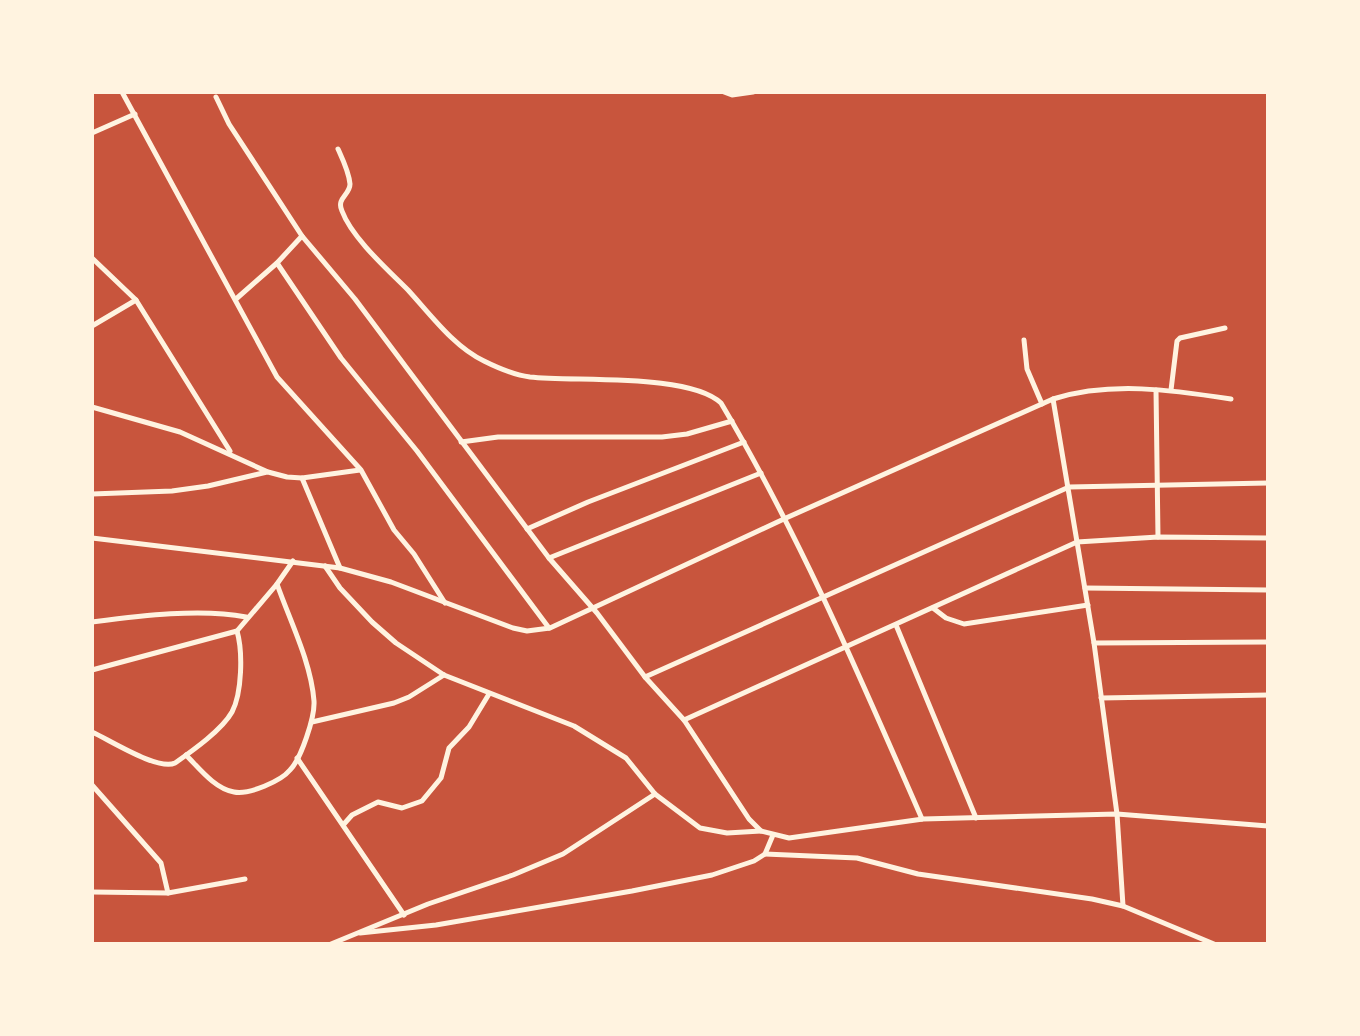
<svg xmlns="http://www.w3.org/2000/svg" width="1360" height="1036" viewBox="0 0 1360 1036" font-family="Rubik,sans-serif">
<rect width="100%" height="100%" fill="#c8553d"/>
<g fill="none" stroke-linecap="round" stroke-linejoin="round">
<g stroke="#fff3e0" stroke-width="5">
<path d="M 122,92 L 277,377 L 361,470 L 394,530 L 414,554 L 445,603"/>
<path d="M 724,92 L 732,95 L 753,92"/>
<path d="M 216,97 L 229,124 L 302,236 L 355,299 L 549,558 L 597,613 L 645,677 L 684,720 L 749,819 L 761,831 L 789,838 L 923,819 L 1117,814 L 1268,826"/>
<path d="M 92,133 L 135,114"/>
<path d="M 338,149 C 343,160 349,172 350,184 C 350,195 336,198 342,211 C 352,238 388,270 408,290 C 430,314 454,347 484,361 C 498,368 515,375 530,377 C 576,382 689,373 721,403 C 800,536 860,677 922,819"/>
<path d="M 92,258 L 136,300 L 230,451"/>
<path d="M 277,263 L 341,358 L 417,451 L 549,628"/>
<path d="M 236,299 L 277,263 L 302,236"/>
<path d="M 92,326 L 136,300"/>
<path d="M 1024,340 L 1027,369 L 1042,404"/>
<path d="M 1156,390 L 1158,537"/>
<path d="M 1171,390 L 1177,341 L 1180,338 L 1225,328"/>
<path d="M 1053,399 L 1094,643 L 1117,814 L 1123,906"/>
<path d="M 92,407 L 180,432 L 268,472 L 287,477 L 302,478 L 360,470"/>
<path d="M 461,442 L 498,437 L 662,437 L 687,434 L 732,421"/>
<path d="M 302,478 L 340,568"/>
<path d="M 92,494 L 172,491 L 208,486 L 267,472"/>
<path d="M 527,529 L 588,502 L 744,442"/>
<path d="M 92,538 L 340,568 L 391,582 L 513,628 L 527,631 L 550,628 L 786,518 L 1053,399 C 1111,381 1172,390 1231,399"/>
<path d="M 549,558 L 761,473"/>
<path d="M 325,566 L 340,588 L 372,622 L 396,643 L 444,675 L 574,726 L 626,758 L 655,794 L 700,828 L 727,833 L 761,831"/>
<path d="M 1085,588 L 1268,590"/>
<path d="M 933,608 L 946,618 L 964,624 L 1088,605"/>
<path d="M 92,622 C 139,616 200,608 246,617"/>
<path d="M 896,625 L 976,818"/>
<path d="M 1094,643 L 1268,642"/>
<path d="M 92,670 L 237,631 L 277,584 L 293,561"/>
<path d="M 645,677 L 1069,487 L 1268,483"/>
<path d="M 1101,698 L 1268,695"/>
<path d="M 684,720 L 1077,542 L 1158,537 L 1268,538"/>
<path d="M 312,722 L 394,703 L 409,697 L 444,675"/>
<path d="M 92,732 C 110,740 158,771 175,763 C 192,751 222,730 232,712 C 242,693 243,652 237,631"/>
<path d="M 186,755 C 199,768 215,789 234,792 C 249,795 281,781 290,770 C 301,759 315,717 314,701 C 311,662 290,621 277,584"/>
<path d="M 297,758 L 404,915"/>
<path d="M 92,785 L 161,863 L 168,893"/>
<path d="M 344,824 L 352,815 L 378,802 L 402,808 L 422,801 L 441,778 L 449,748 L 469,727 L 489,694"/>
<path d="M 765,854 L 857,858 L 918,874 L 1092,899 L 1123,906 L 1214,944"/>
<path d="M 92,892 L 168,893 L 245,879"/>
<path d="M 360,933 L 436,925 L 632,891 L 712,875 L 754,861 L 765,854 L 773,835"/>
<path d="M 331,944 L 428,904 L 513,875 L 563,854 L 655,794"/>
</g>
</g>
<rect width="1360" height="1036" fill="none" stroke="#fff3e0" stroke-width="188"/>
</svg>
